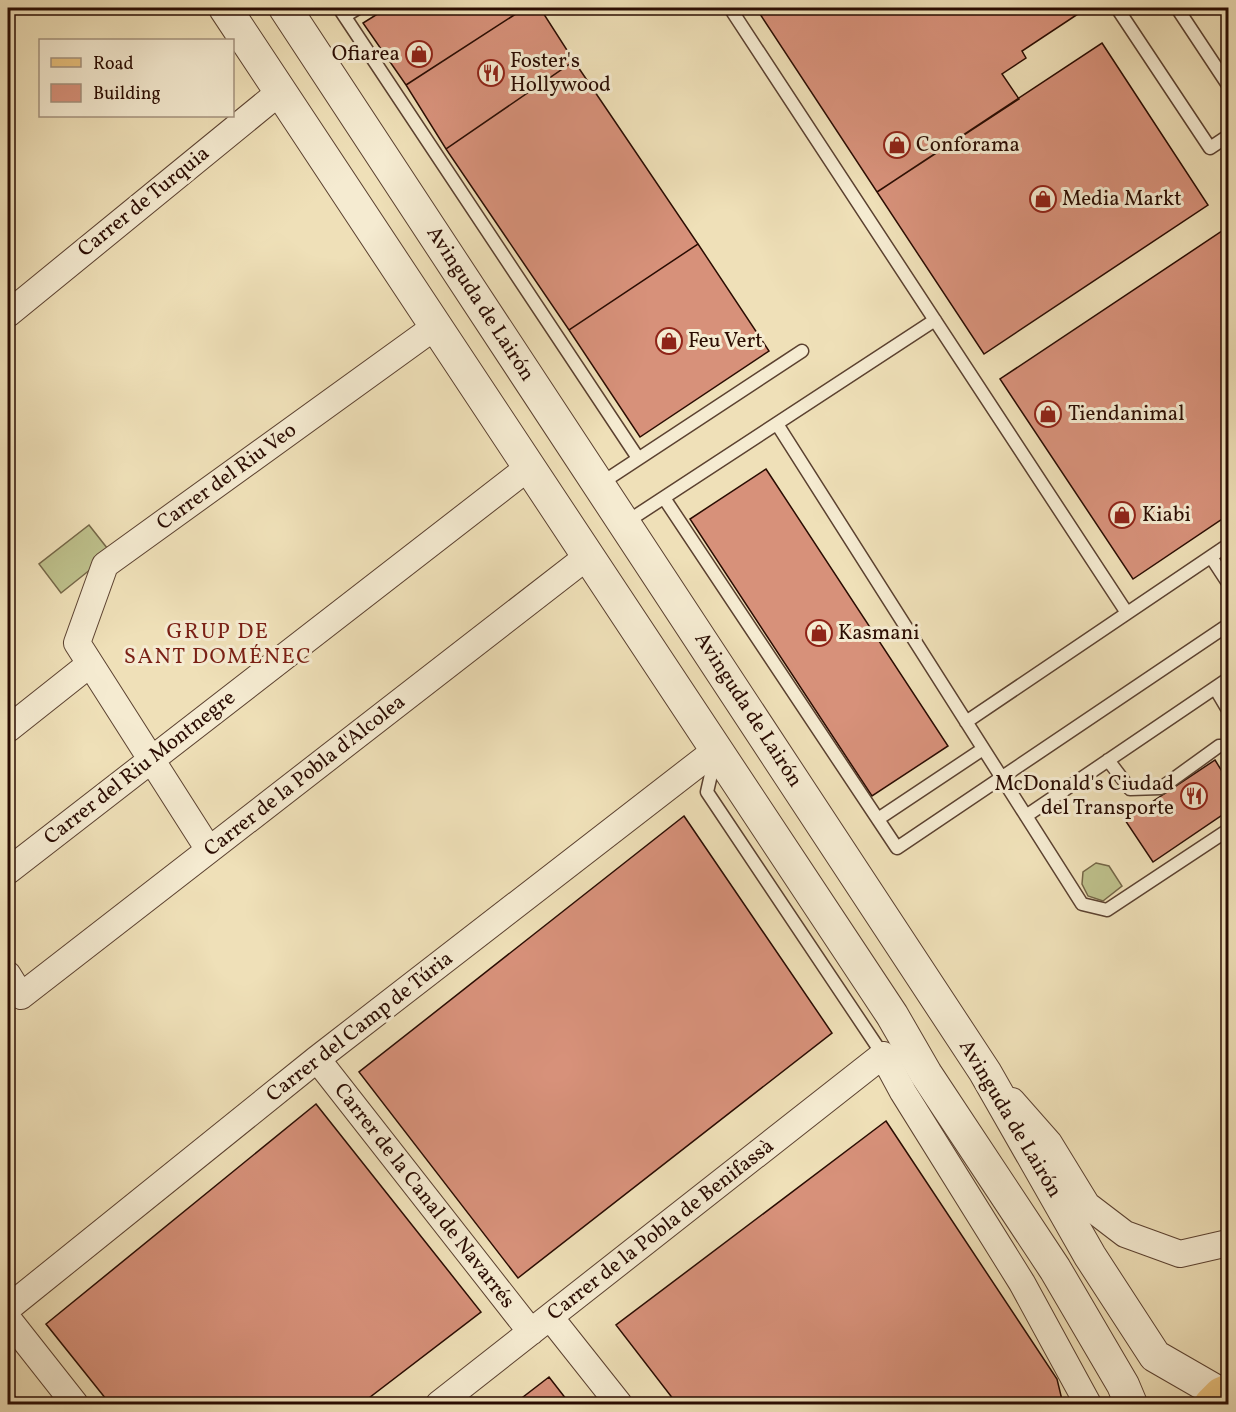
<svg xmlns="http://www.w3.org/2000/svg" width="1236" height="1412" font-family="Vollkorn,serif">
  <rect width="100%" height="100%" fill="#efe0b8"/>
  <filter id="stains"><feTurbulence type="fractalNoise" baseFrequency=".00333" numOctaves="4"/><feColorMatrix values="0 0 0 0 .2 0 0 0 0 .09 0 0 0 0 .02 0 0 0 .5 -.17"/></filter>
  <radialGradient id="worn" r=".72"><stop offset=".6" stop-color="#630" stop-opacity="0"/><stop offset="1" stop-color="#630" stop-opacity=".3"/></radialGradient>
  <path fill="#bec18c" stroke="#746647" stroke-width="1.5" d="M89 525 111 553 61 593 39 564Z
    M1096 863 1109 866 1122 886 1103 901 1088 896 1082 884 1083 872Z"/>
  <path fill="#d7917a" stroke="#2a0c02" stroke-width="1.5" d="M387 8H525L406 85 363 23Z
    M525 8H540L574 61 446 149 406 85Z
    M756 8H1078L1081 12 1022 51 1026 58 1002 74 1019 99 877 192Z
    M1102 43 1208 205 984 354 877 192Z
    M574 61 698 244 569 330 446 149Z
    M1228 227V515L1133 579 1000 379Z
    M698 244 769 351 640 437 569 330Z
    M766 469 948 746 872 796 690 519Z
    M1215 760 1228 781V811L1153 862 1125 820Z
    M684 816 832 1033 518 1278 359 1072Z
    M316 1104 481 1312 361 1404H110L46 1324Z
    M886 1121 1057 1379 1063 1404H677L616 1325Z
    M549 1377 570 1404H514Z
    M8 1388 21 1404H8Z"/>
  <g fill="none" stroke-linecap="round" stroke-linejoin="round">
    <defs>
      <path id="service" d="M339 8 638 458
        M730 8 1127 613
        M1117 8 1210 148 1228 136
        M1177 8 1228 85
        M345 16 358 8
        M777 424 1082 904 1107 910 1228 830
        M600 484 802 351
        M664 498 897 848 1228 625
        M625 523 935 320
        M1211 557 1228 583
        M1215 688 1228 710
        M966 722 1228 545
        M715 757 707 792 883 1055
        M1108 760 1130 789 1161 788 1219 746H1228
        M1026 816 1228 679
        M878 819 983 749"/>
      <path id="minor" d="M8 314 281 91
        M8 729 90 664
        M209 850 77 643 105 565 436 326
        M8 871 529 467
        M8 975 21 996 588 556
        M317 1059 531 1332
        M1012 1101 1049 1143 1087 1205 1125 1234 1180 1254 1228 1243
        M8 1308 317 1059 716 750
        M550 1317 619 1404
        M8 1319 75 1404
        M439 1404 883 1055 903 1092 1022 1283 1088 1404"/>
      <path id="tertiary" d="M225 8 892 1015 926 1074 1055 1269 1123 1385 1131 1404
        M285 8 985 1072 1090 1256 1155 1356 1221 1394"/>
      <path id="primary" d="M1211 1404 1221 1394 1228 1391"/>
    </defs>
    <use href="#service" stroke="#5b4130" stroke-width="15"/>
    <use href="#minor" stroke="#5b4130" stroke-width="28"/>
    <use href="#tertiary" stroke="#5b4130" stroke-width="34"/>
    <use href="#primary" stroke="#2a0c02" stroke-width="36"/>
    <use href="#service" stroke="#f5ebd1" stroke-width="12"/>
    <use href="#minor" stroke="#f5ebd1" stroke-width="26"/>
    <use href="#tertiary" stroke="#f5ebd1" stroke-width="32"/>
    <use href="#primary" stroke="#e8c07c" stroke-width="33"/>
  </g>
  <defs>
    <symbol id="shop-ring" viewBox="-11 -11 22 22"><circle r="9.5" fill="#f5ebd1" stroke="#8f2418" stroke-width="1.5"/><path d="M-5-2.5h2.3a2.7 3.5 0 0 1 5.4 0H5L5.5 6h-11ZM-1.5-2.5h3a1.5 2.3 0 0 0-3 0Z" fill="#8f2418"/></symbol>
    <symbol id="restaurant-ring" viewBox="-11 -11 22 22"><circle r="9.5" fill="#f5ebd1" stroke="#8f2418" stroke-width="1.5"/><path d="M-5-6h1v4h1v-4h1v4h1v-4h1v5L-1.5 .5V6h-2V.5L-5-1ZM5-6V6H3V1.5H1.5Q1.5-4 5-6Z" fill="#8f2418"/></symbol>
  </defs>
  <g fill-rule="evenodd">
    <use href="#shop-ring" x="404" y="39" width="30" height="30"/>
    <use href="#restaurant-ring" x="476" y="58" width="30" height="30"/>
    <use href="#shop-ring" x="882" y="130" width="30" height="30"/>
    <use href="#shop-ring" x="1028" y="184" width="30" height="30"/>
    <use href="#shop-ring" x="654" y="326" width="30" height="30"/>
    <use href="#shop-ring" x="1033" y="399" width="30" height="30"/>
    <use href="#shop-ring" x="1107" y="500" width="30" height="30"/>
    <use href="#shop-ring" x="804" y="618" width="30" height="30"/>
    <use href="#restaurant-ring" x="1179" y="781" width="30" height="30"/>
  </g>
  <g text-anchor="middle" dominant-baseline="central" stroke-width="6" stroke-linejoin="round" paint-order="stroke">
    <g font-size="21" fill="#2a0c02" stroke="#f5ebd1" text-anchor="start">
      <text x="400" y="54" text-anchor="end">Ofiarea</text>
      <text x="510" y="61">Foster's<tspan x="510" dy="24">Hollywood</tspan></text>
      <text x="916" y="145">Conforama</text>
      <text x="1062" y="199">Media Markt</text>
      <text x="688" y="341">Feu Vert</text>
      <text x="1068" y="414">Tiendanimal</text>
      <text x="1142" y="515">Kiabi</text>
      <text x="838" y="633">Kasmani</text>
      <text x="1174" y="784" text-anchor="end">McDonald's Ciudad<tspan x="1174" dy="24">del Transporte</tspan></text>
    </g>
    <g font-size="21" fill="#2a0c02" stroke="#f5ebd1">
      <text transform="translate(144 202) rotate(-39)">Carrer de Turquia</text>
      <text transform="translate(480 304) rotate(57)">Avinguda de Lairón</text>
      <text transform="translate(227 477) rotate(-36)">Carrer del Riu Veo</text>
      <text transform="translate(748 710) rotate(57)">Avinguda de Lairón</text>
      <text transform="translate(140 768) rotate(-38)">Carrer del Riu Montnegre</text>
      <text transform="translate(305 776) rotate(-38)">Carrer de la Pobla d'Alcolea</text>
      <text transform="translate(360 1027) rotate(-38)">Carrer del Camp de Túria</text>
      <text transform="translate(1010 1119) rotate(59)">Avinguda de Lairón</text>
      <text transform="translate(424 1196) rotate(52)">Carrer de la Canal de Navarrés</text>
      <text transform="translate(661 1230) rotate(-38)">Carrer de la Pobla de Benifassà</text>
    </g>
    <g font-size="22" letter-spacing="1.5" fill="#7a1f14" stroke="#f5ebd1">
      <text x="218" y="632">GRUP DE<tspan x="218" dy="25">SANT DOMÉNEC</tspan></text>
    </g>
  </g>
  <rect width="1236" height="1412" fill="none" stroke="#efe0b8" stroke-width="30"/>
  <rect x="9" y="9" width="1218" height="1394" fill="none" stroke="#2a0c02" stroke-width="3"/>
  <rect x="15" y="15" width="1206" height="1382" fill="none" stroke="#2a0c02" stroke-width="1.5"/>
  <rect x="39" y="39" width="195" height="78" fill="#f5ebd1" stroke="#a4927e" stroke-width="1.5"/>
  <rect x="51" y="58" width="30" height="9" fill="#e8c07c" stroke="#a4927e" stroke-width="1.5"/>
  <text x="93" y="69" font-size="18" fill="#2a0c02">Road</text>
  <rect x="51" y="84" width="30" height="18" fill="#d7917a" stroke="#a4927e" stroke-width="1.5"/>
  <text x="93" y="99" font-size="18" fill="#2a0c02">Building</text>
  <rect width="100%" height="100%" filter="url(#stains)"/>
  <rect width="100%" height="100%" fill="url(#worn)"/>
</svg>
